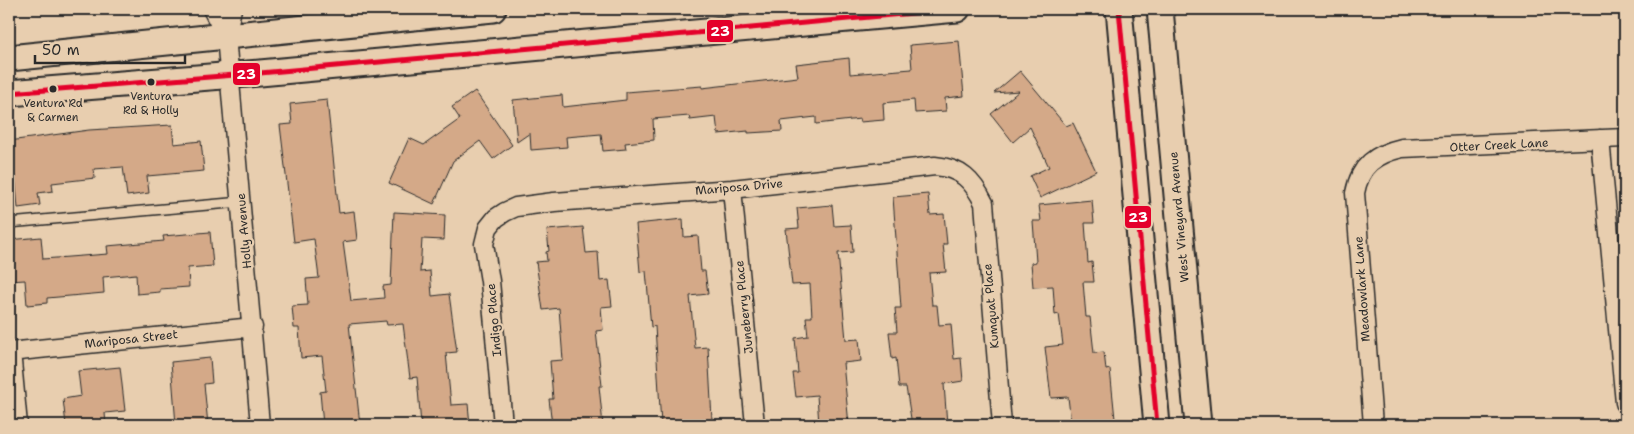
<svg xmlns="http://www.w3.org/2000/svg" width="1634" height="434" font-family="'Shantell Sans',sans-serif">
  <rect width="100%" height="100%" fill="#e8ceaf"/>
  <filter id="ink" filterUnits="userSpaceOnUse"><feTurbulence type="fractalNoise" baseFrequency=".02" numOctaves="2"/><feDisplacementMap in="SourceGraphic" scale="10" xChannelSelector="R" yChannelSelector="G"/><feConvolveMatrix kernelMatrix="1 2 1 2 8 2 1 2 1" color-interpolation-filters="sRGB"/></filter>
  <g filter="url(#ink)">
    <path fill="#d4a988" stroke="#2b2b2b" d="M959 41 964 96 945 98 946 111 915 113 914 100 883 103 884 120 860 122V119L816 124V117L781 121 782 131 748 133V131L718 134 716 117 690 120 689 116 653 119 654 140 625 143 626 149 603 151 601 134 566 137 567 147 531 150 530 133 517 142 513 100 562 95 563 107 626 100V92L702 86V88L798 77 796 64 849 58 850 74 912 69 910 45Z
      M1020 71 1066 126 1073 123 1096 171 1040 198 1030 176 1049 167 1030 127 1013 142 991 114 1019 91 994 93Z
      M475 91 512 145 493 159 480 141 453 161 434 204 389 183 409 138 424 145 460 119 452 107Z
      M327 100 339 213 354 211 357 240 343 242 351 301 384 298 383 286 391 285 394 212 445 215 444 240 422 239 420 272 430 271 432 296 449 294 457 352 446 353 451 405 468 404 470 425H421L417 377 410 378 403 324 387 325 386 321 349 324 360 425H323L320 392 326 391 322 356 301 358 299 328H294L292 306 308 305 306 279 319 278 314 239 294 242 280 125 292 124 290 104Z
      M172 125 174 144 201 141 204 171 147 176 149 193 127 196 123 167 94 169 95 178 52 183 53 191 38 193 40 205 18 208 15 176H9V141L89 130Z
      M928 194 930 215 944 214 947 244H943L946 272 929 273 932 305H937L939 325 951 324 954 359 961 358 963 381 944 384 947 425H912L906 387H899L896 358 892 359 889 332H897L895 308H901L893 197Z
      M1092 200 1094 223H1085L1088 263 1092 262 1094 282H1083L1086 317H1090L1094 353 1104 352 1106 370 1110 369 1115 419 1071 423 1068 397 1051 398 1045 347 1063 345 1059 314 1055 315 1053 286 1033 287 1031 263 1036 262 1033 221H1041L1039 205Z
      M832 205 834 226 851 225 853 252 838 253 846 340 859 339 861 361 843 363 849 425H819L817 395 796 397 793 373H798L795 338 808 336 806 317H812L810 284 792 285 786 229 799 228 797 208Z
      M683 219 684 237 698 236 701 271H705L708 294 690 296 695 348 708 347 712 420H704L705 425H661L655 326 651 327 646 271 640 272 636 224Z
      M583 227 586 253 598 252 600 281 609 280 612 306 601 307 603 330 596 331 602 386H599L603 425H552L549 399H553L550 361 563 360 559 308 543 310 536 262 547 261 546 252 549 251 547 230Z
      M210 232 213 266 188 268 189 287 160 289V292L137 294 136 274 103 277 104 293 47 298V303L27 305 25 280 9 281V240L41 237 43 259 108 254 107 246 164 241 163 236Z
      M210 358 212 383 204 384 208 425H176L171 362Z
      M120 367 125 411 105 413 106 425H66L63 399 81 396 78 371Z"/>
    <g fill="none" stroke-linecap="round" stroke-linejoin="round">
      <defs>
        <path id="service" d="M9 223 241 202"/>
        <path id="minor" d="M212 9 226 36
          M232 9 226 36 260 425
          M1600 139 1625 403
          M732 189 755 425
          M11 351 18 425
          M9 352 253 327
          M503 425 490 281 484 244 488 228 496 218 505 212 516 207 554 202 732 189 935 166C961 168 973 181 984 203L1002 425
          M1373 425 1355 193C1360 165 1376 154 1402 148L1625 138"/>
        <path id="secondary" d="M1119 9 1157 425
          M1160 9 1198 425
          M9 58 493 9
          M9 93 260 73 957 9"/>
      </defs>
      <use href="#service" stroke="#2b2b2b" stroke-width="12"/>
      <use href="#minor" stroke="#2b2b2b" stroke-width="21"/>
      <use href="#secondary" stroke="#2b2b2b" stroke-width="29"/>
      <use href="#service" stroke="#e8ceaf" stroke-width="9"/>
      <use href="#minor" stroke="#e8ceaf" stroke-width="18"/>
      <use href="#secondary" stroke="#e8ceaf" stroke-width="25"/>
      <defs>
        <path id="bus-1" d="M1119 9 1157 425
          M9 93 260 73 957 9"/>
      </defs>
      <use href="#bus-1" stroke="#e8ceaf" stroke-width="9"/>
      <use href="#bus-1" stroke="#e4002b" stroke-width="5"/>
    </g>
  </g>
  <g fill="#2b2b2b" stroke="#e8ceaf" stroke-width="2">
    <circle cx="151" cy="82" r="4.5"/>
    <circle cx="53" cy="89" r="4.5"/>
  </g>
  <g text-anchor="middle" dominant-baseline="central" stroke-width="4.5" stroke-linejoin="round" paint-order="stroke">
    <g font-size="11" fill="#2b2b2b" stroke="#e8ceaf">
      <text x="151" y="96">Ventura<tspan x="151" dy="14">Rd &amp; Holly</tspan></text>
      <text x="53" y="103">Ventura Rd<tspan x="53" dy="14">&amp; Carmen</tspan></text>
    </g>
    <g font-size="12" fill="#2b2b2b" stroke="#e8ceaf">
      <text transform="translate(1499 145) rotate(-3)">Otter Creek Lane</text>
      <text transform="translate(739 187) rotate(-5)">Mariposa Drive</text>
      <text transform="translate(1179 217) rotate(-95)">West Vineyard Avenue</text>
      <text transform="translate(244 231) rotate(-95)">Holly Avenue</text>
      <text transform="translate(1362 289) rotate(-94)">Meadowlark Lane</text>
      <text transform="translate(991 306) rotate(-95)">Kumquat Place</text>
      <text transform="translate(744 307) rotate(-96)">Juneberry Place</text>
      <text transform="translate(494 320) rotate(-95)">Indigo Place</text>
      <text transform="translate(131 339) rotate(-6)">Mariposa Street</text>
    </g>
  </g>
  <g stroke="#e8ceaf" stroke-width="2">
    <rect x="706" y="19" width="28" height="24" rx="5" fill="#e4002b"/>
    <rect x="232" y="62" width="29" height="24" rx="5" fill="#e4002b"/>
    <rect x="1124" y="205" width="28" height="24" rx="5" fill="#e4002b"/>
  </g>
  <g font-size="14" text-anchor="middle" font-weight="bold" fill="#fff">
    <text x="720" y="36">23</text>
    <text x="246" y="79">23</text>
    <text x="1138" y="222">23</text>
  </g>
  <rect width="1634" height="434" fill="none" stroke="#e8ceaf" stroke-width="30"/>
  <rect x="15" y="15" width="1604" height="404" fill="none" stroke="#2b2b2b" stroke-width="2" filter="url(#ink)"/>
  <path d="M35 55v8h150v-8" fill="none" stroke="#2b2b2b" stroke-width="2.5"/>
  <text x="42" y="55" font-size="15" fill="#2b2b2b" stroke="#e8ceaf" stroke-width="4" paint-order="stroke">50 m</text>
</svg>
